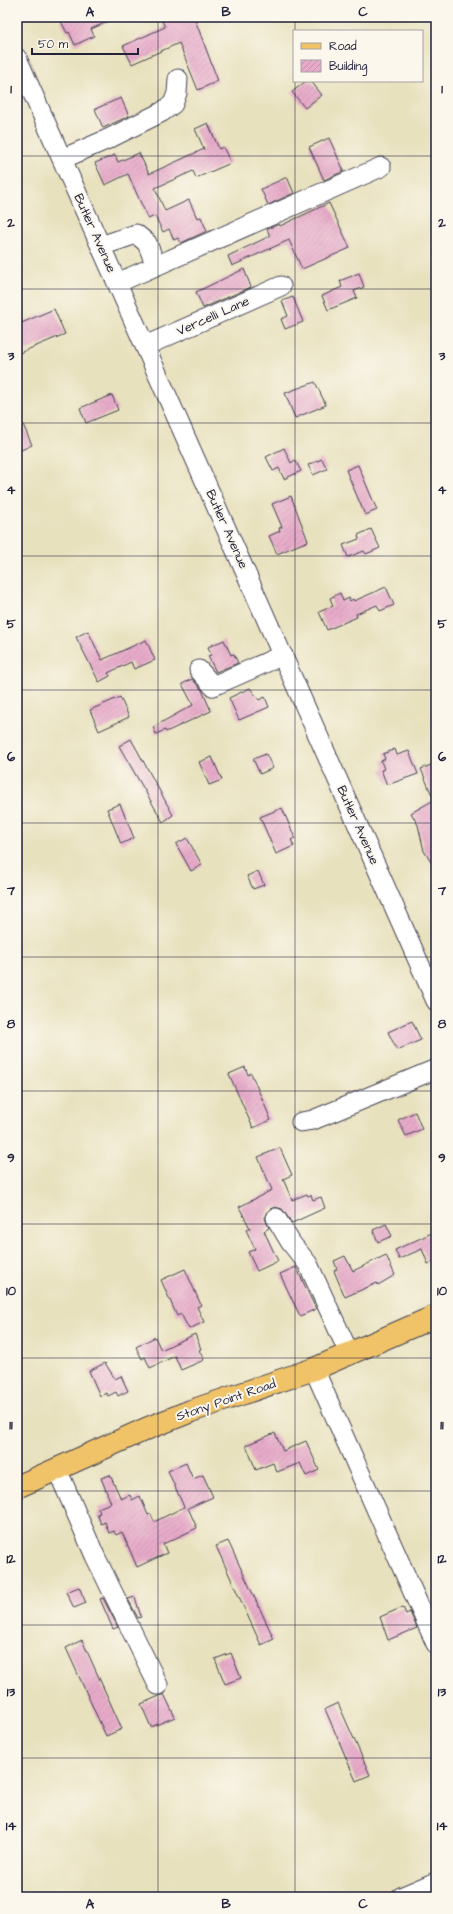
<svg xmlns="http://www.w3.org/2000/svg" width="453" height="1914" font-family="'Architects Daughter',sans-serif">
  <defs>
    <pattern id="building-hatch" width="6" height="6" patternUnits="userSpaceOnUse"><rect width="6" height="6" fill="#e7abc9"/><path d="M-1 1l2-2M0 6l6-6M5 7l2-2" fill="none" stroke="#c693ae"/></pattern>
  </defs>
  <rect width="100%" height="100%" fill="#fbf7ec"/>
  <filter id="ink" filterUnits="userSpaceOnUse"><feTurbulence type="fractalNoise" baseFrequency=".025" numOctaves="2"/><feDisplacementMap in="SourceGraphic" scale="8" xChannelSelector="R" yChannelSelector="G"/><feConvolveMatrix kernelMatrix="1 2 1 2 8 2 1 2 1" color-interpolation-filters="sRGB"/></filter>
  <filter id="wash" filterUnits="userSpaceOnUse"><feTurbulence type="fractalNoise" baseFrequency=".012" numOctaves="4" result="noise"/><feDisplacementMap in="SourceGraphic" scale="16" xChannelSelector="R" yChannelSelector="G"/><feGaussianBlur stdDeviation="0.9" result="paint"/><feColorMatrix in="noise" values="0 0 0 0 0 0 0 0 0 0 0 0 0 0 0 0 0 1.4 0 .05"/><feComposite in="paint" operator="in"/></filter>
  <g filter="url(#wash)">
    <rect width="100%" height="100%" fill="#e8e1be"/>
    <g id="blocks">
      <path fill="url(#building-hatch)" d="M71 17H118L91 29 94 36 75 45 69 32 67 33 61 21Z
        M160 17H194L218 81 198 90 179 43 132 64 123 46 165 27Z
        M306 81H311L322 95 305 108 292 92Z
        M121 98 129 116 103 128 95 109Z
        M208 123 219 149 223 147 231 163 196 178 193 171 155 188 165 211 189 200 197 218 201 217 207 231 181 243 178 238 174 240 169 229 163 232 155 216 148 219 128 174 105 185 95 163 115 155 118 162 139 153 149 174 204 149 195 129Z
        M329 138 344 171 324 180 309 147Z
        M287 177 294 193 268 205 261 189Z
        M329 203 350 248 302 269 289 240 232 266 228 256 270 236 267 229 279 224 280 226Z
        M244 269 251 287 203 308 196 292Z
        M359 273 364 287 354 291 357 298 328 310 322 296 342 287 340 281Z
        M293 297 303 322 285 329 281 319 288 316 282 301Z
        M54 309 65 334 17 354V325Z
        M315 382 326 405 295 418 285 393Z
        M112 395 118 410 86 423 80 408Z
        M17 411 32 445 17 452Z
        M284 448 291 463 295 460 301 471 284 479 279 468 273 471 266 457Z
        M322 459 327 469 313 475 308 465Z
        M358 465 377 510 365 515 346 470Z
        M291 496 308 541 277 554 269 536 280 531 279 528 282 527 272 504Z
        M371 529 380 548 366 554 364 551 348 557 343 545 359 539 358 535Z
        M386 587 394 605 380 611 377 605 356 614 357 617 327 630 319 612 333 606 330 598 340 593 343 601 349 598 350 601 353 599 354 601Z
        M88 631 102 660 146 640 155 660 134 669 131 662 108 673 110 676 99 682 76 637Z
        M224 640 231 655 234 654 238 663 216 672 208 656 211 655 208 647Z
        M192 679 202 690 211 711 166 732 165 730 156 734 153 727 193 705 182 684Z
        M250 688 259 700 265 697 269 707 239 720 229 698Z
        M120 697 129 717 99 731 90 710Z
        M131 739 173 815 163 822 119 746Z
        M395 749 397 755 409 751 418 774 387 785 381 770 384 769 381 761 385 759 383 754Z
        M266 754 273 768 260 774 253 759Z
        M212 757 222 780 209 785 199 762Z
        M436 763V870L424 851 418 825 411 813 434 800 421 769Z
        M120 804 134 838 121 844 107 809Z
        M282 808 295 838 291 840 294 846 276 854 260 817Z
        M187 838 202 865 191 871 176 844Z
        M258 871 264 885 253 889 247 876Z
        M412 1021 421 1040 397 1050 388 1032Z
        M245 1067 248 1075 251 1073 271 1120 253 1128 229 1074Z
        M415 1112 422 1129 406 1136 398 1120Z
        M280 1148 292 1175 283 1179 292 1200 307 1194 308 1196 311 1195 313 1200 321 1197 325 1208 292 1223 282 1209 275 1207 270 1209 265 1218 269 1228 264 1231 278 1261 257 1271 248 1252 255 1249 246 1230 250 1228 239 1207 272 1190 258 1157Z
        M386 1224 392 1236 378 1242 373 1230Z
        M436 1231V1260L428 1264 422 1249 399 1259 395 1250Z
        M386 1255 395 1275 378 1285 377 1283 345 1297 334 1271 337 1269 334 1261 345 1256 353 1271Z
        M296 1267 316 1309 300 1316 280 1274Z
        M185 1269 201 1305 197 1307 204 1322 189 1329 181 1314 177 1316 161 1280Z
        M195 1334 201 1349 199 1350 204 1360 181 1370 175 1356 150 1368 145 1357 142 1359 136 1347 155 1337 161 1350Z
        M105 1363 115 1379 121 1376 128 1391 118 1396 116 1392 108 1396 106 1393 100 1396 89 1371Z
        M275 1433 283 1451 306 1441 319 1470 306 1476 300 1463 277 1472 273 1463 256 1470 246 1445Z
        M186 1463 193 1479 203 1475 213 1497 188 1508 197 1528 163 1544 167 1553 137 1567 122 1532 116 1535 114 1531 109 1533 105 1522 101 1524 97 1514 100 1513 98 1508 111 1503 101 1478 110 1475 121 1499 130 1495 132 1500 140 1496 148 1515 151 1514 154 1522 184 1507 168 1471Z
        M228 1541 274 1639 261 1645 216 1546Z
        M79 1587 86 1603 74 1608 66 1592Z
        M135 1597 141 1617 138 1618 128 1599Z
        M103 1598 118 1627 113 1629 100 1599Z
        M403 1607 406 1614 410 1612 417 1628 388 1640 380 1617Z
        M82 1640 122 1729 106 1736 66 1648Z
        M231 1653 241 1678 225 1684 215 1659Z
        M164 1694 175 1717 151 1727 141 1704Z
        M338 1703 370 1775 356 1781 325 1709Z"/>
    </g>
  </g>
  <g filter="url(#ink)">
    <use href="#blocks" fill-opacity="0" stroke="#403f4f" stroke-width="1"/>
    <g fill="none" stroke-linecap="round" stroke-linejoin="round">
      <defs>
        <path id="minor" d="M17 58 436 1001
          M62 159 108 139 162 112 173 104 177 93 178 79
          M101 246 136 234 147 243 156 266
          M117 283 381 167
          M145 346 281 286
          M199 670 213 686 283 655
          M301 1122 313 1120 436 1069
          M276 1218 291 1243 308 1264 350 1355
          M314 1369 436 1644
          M57 1469 95 1556 158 1685
          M401 1897 436 1882"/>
        <path id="major" d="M17 1487 146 1429 191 1411 314 1369 436 1316"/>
      </defs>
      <use href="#minor" stroke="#403f4f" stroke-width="21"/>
      <use href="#major" stroke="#403f4f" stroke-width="24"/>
      <use href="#minor" stroke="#fff" stroke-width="19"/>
      <use href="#major" stroke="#f1c369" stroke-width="22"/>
    </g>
  </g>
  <path fill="none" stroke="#22223b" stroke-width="1" stroke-opacity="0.55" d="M158 17V1897M295 17V31M295 81V1897M17 156H436M17 289H436M17 423H436M17 556H436M17 690H436M17 823H436M17 957H436M17 1091H436M17 1224H436M17 1358H436M17 1491H436M17 1625H436M17 1758H436"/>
  <g text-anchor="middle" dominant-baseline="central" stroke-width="4" stroke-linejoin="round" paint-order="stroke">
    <g font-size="13" fill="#22223b" stroke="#fbf7ec">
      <text transform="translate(95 233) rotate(66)">Butler Avenue</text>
      <text transform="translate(213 316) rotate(-24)">Vercelli Lane</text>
      <text transform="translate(227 529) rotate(66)">Butler Avenue</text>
      <text transform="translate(358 825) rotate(66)">Butler Avenue</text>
      <text transform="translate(226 1400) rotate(-19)">Stony Point Road</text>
    </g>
  </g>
  <rect width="453" height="1914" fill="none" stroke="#fbf7ec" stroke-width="44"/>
  <rect x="293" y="30" width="130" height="52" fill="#fbf7ec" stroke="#a4a2a5"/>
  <rect x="301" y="43" width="20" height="6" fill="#f1c369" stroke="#a4a2a5"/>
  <text x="329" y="50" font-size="12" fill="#22223b">Road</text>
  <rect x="301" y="60" width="20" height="12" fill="url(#building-hatch)" stroke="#a4a2a5"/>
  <text x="329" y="70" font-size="12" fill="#22223b">Building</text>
  <path d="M32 48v6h106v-6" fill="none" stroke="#22223b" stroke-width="2"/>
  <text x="38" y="48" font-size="12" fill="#22223b" stroke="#fbf7ec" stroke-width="3" paint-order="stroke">50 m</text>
  <rect x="22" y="22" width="409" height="1870" fill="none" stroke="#22223b" stroke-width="1.5"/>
  <g font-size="13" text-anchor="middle" font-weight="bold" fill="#22223b">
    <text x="90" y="16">A</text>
    <text x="226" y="16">B</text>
    <text x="363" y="16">C</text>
    <text x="11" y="93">1</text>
    <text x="442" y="93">1</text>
    <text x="11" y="227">2</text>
    <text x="442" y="227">2</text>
    <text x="11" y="360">3</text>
    <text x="442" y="360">3</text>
    <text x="11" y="494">4</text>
    <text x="442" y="494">4</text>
    <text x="11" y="628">5</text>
    <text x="442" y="628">5</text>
    <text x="11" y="761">6</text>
    <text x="442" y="761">6</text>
    <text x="11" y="895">7</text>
    <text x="442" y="895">7</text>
    <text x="11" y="1028">8</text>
    <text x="442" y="1028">8</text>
    <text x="11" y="1162">9</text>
    <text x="442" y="1162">9</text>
    <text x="11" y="1295">10</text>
    <text x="442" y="1295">10</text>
    <text x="11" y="1429">11</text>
    <text x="442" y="1429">11</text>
    <text x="11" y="1563">12</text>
    <text x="442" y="1563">12</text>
    <text x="11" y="1696">13</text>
    <text x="442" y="1696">13</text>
    <text x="11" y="1830">14</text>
    <text x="442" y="1830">14</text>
    <text x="90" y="1908">A</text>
    <text x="226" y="1908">B</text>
    <text x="363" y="1908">C</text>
  </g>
</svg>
